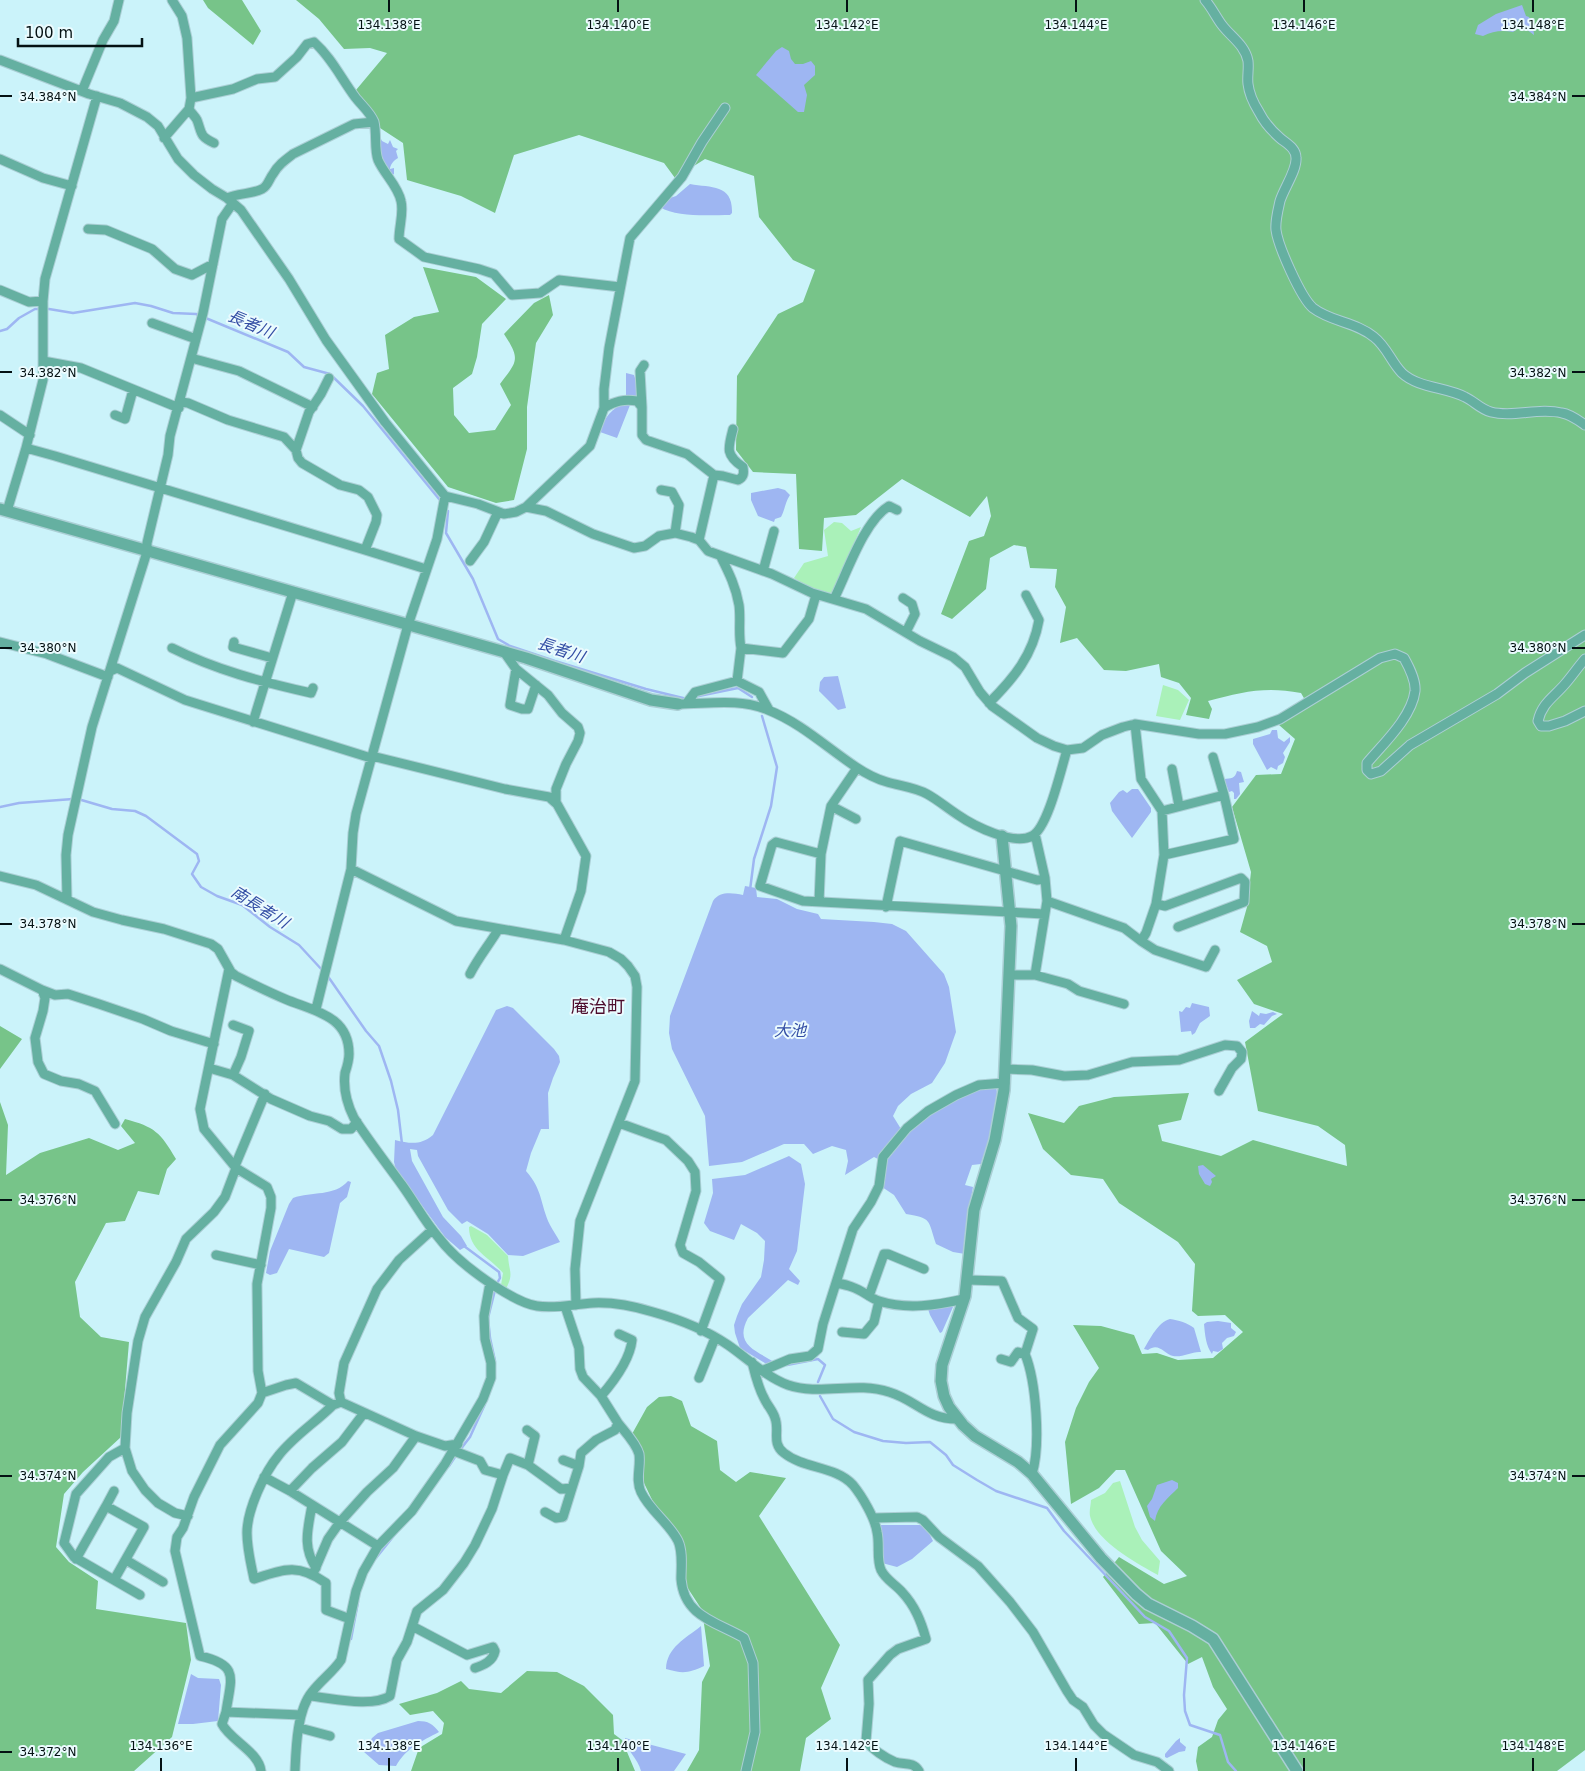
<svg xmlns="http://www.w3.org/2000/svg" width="1585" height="1771" font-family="'DejaVu Sans','Noto Sans JP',sans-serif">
  <rect width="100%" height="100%" fill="#cbf3fa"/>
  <path fill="#aaf1b9" d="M834 522 842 523 851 531 861 527 833 593 815 592 794 578 804 563 828 556 824 530Z
    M1163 685 1178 690 1189 700 1180 720 1156 716Z
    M471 1226 487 1235 508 1256C509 1272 514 1273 506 1289L501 1285 503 1273C490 1257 469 1251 469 1227Z
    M1120 1481 1135 1527 1142 1540 1160 1561 1158 1575C1137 1563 1096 1542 1090 1516 1089 1511 1091 1504 1091 1500L1105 1493 1113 1483Z"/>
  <path fill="#77c489" d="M203 0H242L261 31 253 45 208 8Z
    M296 0H1585V1750L1557 1771H1198L1196 1761 1198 1747 1212 1737 1218 1720 1227 1709 1213 1687 1202 1657 1188 1664 1155 1623 1139 1624 1103 1577 1119 1557 1164 1584 1187 1576 1161 1551 1125 1470H1116L1099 1488 1071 1504 1065 1442 1076 1408 1089 1382 1099 1368 1073 1325 1101 1326 1134 1335 1142 1354 1157 1353 1178 1360 1213 1358 1243 1332 1225 1315 1198 1316 1192 1311 1195 1264 1178 1242 1119 1203 1103 1179 1071 1175 1043 1149 1028 1113 1064 1123 1079 1106 1114 1097 1189 1093 1181 1120 1158 1125 1162 1141 1221 1156 1253 1140 1347 1166 1345 1145 1318 1126 1258 1111 1245 1042 1283 1014 1254 1004 1237 980 1272 962 1267 946 1240 932 1247 907 1251 872 1232 807 1256 775 1281 774 1295 739 1279 725 1309 707 1301 693C1265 686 1242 692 1208 701L1212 709 1209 719 1186 715 1191 698 1179 683 1161 677 1159 664 1126 671 1104 670 1077 638 1060 643 1066 607 1055 587 1057 569 1030 568 1026 547 1014 545 990 558 986 589 952 619 941 614 969 541 984 536 991 516 987 496 970 517 902 479 856 515 824 518 822 551 799 549 796 474 753 472 736 450 737 376 778 314 803 302 815 270 793 260 759 217 754 176 705 159 675 178 664 163 579 135 514 155 495 213 461 196 407 180 403 143 380 128 356 90 387 53 370 48 344 49 319 19Z
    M423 267 476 277 506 299 482 324 477 357 472 374 453 388 454 415 469 433 495 430 511 405 500 384C517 361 521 360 504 334L534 303 549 295 553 315 536 343 527 407V449L514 500 496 503 448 487 372 394 377 373 389 369 385 335 414 317 439 312Z
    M0 1026 22 1039 0 1069Z
    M0 1102 8 1125 6 1175 40 1153 89 1138 118 1150 135 1143 121 1126 125 1119C155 1127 160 1132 176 1159L167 1169 159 1195 138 1191 125 1221 106 1223 75 1282 80 1317 101 1337 129 1342 121 1437 83 1472 64 1494 56 1547 69 1562 98 1581 96 1609 186 1623 191 1660 172 1737 134 1771H0Z
    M671 1396 682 1401 691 1426 717 1441 720 1470 736 1482 750 1472 786 1478 759 1516 840 1645 821 1688 831 1719 806 1738 800 1771H687L699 1750 702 1682 710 1666 702 1610 687 1587 679 1535 655 1506 644 1483 642 1450 632 1434 647 1407 659 1397Z
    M527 1671 557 1672 584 1686 613 1715 614 1734 622 1740 635 1771H411L419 1748 442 1734 444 1723 433 1711 410 1715 399 1704 437 1693 461 1681 469 1689 501 1693Z"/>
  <path fill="#9eb6f2" d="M1522 5 1526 16 1529 17 1533 26 1534 35 1522 26 1513 32C1502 30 1493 31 1483 36L1475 34 1478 25 1496 14Z
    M782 47 789 51 791 59 795 64H803L811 61 815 66V75L804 85 807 95 804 112H798L756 75 776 51Z
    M380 137 382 141 388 144 390 140 393 147 398 149 396 151 398 158C394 160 390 165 390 169L394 168V174L392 175 380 158Z
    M690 184C712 188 733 184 732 213L730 215C711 215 677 218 660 207L667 199 676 196Z
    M626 373 634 375 636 381V397H630V395H626Z
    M626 403 630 405 617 438 600 432C605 417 611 408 626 403Z
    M778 488 785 490 790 495C785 502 785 510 781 517L775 519 774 522 758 516 751 500V493Z
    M838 676 846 708 838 710 819 691 820 682 824 677Z
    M1272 730H1277L1278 738 1284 742 1290 737V742L1283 753 1285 757 1283 763 1278 766 1277 770 1271 767 1267 770 1253 744V739L1270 734Z
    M1237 771 1241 772 1244 782 1239 783 1240 794 1236 799H1234V793L1232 791 1229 792 1224 779C1231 778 1235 779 1237 771Z
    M1132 789H1138L1151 808V812L1132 838 1112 811 1110 803 1119 792 1123 790 1127 793Z
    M745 886 756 888 757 897 777 899 797 909 818 914 821 919 874 922 892 924 906 931 944 974 949 987 956 1032 945 1063 932 1083 911 1094 898 1106 893 1116 901 1129 878 1159 874 1157 845 1175 848 1161 846 1150 832 1146 813 1154 804 1144H784L742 1162 709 1166 705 1116 672 1049 669 1033 670 1016 713 901C720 891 732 893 743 895Z
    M1192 1003 1209 1007 1210 1016 1200 1023 1195 1033 1192 1035 1191 1031 1181 1032 1179 1011 1182 1012 1186 1007 1190 1008Z
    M507 1006 513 1008 554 1049 559 1056 560 1062 553 1078 548 1093 549 1129H541L531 1153 526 1171C543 1190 540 1204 550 1225 553 1231 557 1236 560 1242L523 1256 508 1255 488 1234 467 1221 462 1224 448 1210 418 1156 417 1150 410 1149 412 1161 443 1217 461 1236 467 1246 460 1250 445 1237 396 1170 394 1162 395 1140C411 1144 421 1145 433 1135L496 1010Z
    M1252 1011 1259 1016 1260 1013 1266 1014 1273 1012 1277 1014 1272 1016 1264 1025 1260 1024 1255 1028H1250L1249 1021Z
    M996 1086C1001 1109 988 1142 981 1164L972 1165 965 1185 973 1187 966 1227 965 1254 953 1252 936 1244C928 1220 932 1218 906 1214L894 1195 882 1187C883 1179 883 1165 887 1157 902 1132 949 1096 976 1089 983 1088 990 1087 996 1086Z
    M789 1156 801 1164 805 1184 797 1251 789 1269 800 1281 798 1285 788 1280 748 1318C734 1344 755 1350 774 1362L768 1365 740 1348 735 1333 734 1325 737 1316 742 1304 761 1277 764 1260 765 1241 757 1233 741 1224 734 1240 710 1231 704 1223 713 1193 712 1179 745 1175Z
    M1203 1165 1216 1176 1211 1179 1212 1182 1210 1186 1205 1184 1199 1174 1198 1166Z
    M348 1181 351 1182 347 1197 340 1203 329 1253 324 1257 289 1249 277 1273 270 1275 266 1273 270 1251 289 1204 293 1198C312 1191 334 1197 348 1181Z
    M952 1306 953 1307 942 1332 940 1333 930 1315 928 1309Z
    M1170 1319C1178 1320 1188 1323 1194 1328L1201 1352C1192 1351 1182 1358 1173 1356 1164 1354 1159 1342 1148 1350L1144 1349C1150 1339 1158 1322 1170 1319Z
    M1218 1321 1231 1323V1328L1236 1332 1234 1336 1227 1338 1222 1343 1223 1349 1218 1352 1213 1351 1212 1354C1206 1346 1205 1335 1204 1324L1207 1322Z
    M1172 1480 1178 1483V1488C1168 1498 1157 1506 1155 1521L1150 1517 1147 1506 1152 1499 1157 1485Z
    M879 1525H920L927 1529 933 1541 912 1559 897 1567 882 1563Z
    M701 1626 704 1666C689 1673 683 1674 666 1669 667 1647 685 1639 701 1626Z
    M191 1674 198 1678 219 1679 221 1685 218 1721 193 1724H178Z
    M418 1721C428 1721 433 1724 439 1732 422 1741 406 1748 396 1766L379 1765 364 1752 372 1738 378 1733Z
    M625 1738 686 1754 674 1771H641C638 1758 626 1751 625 1738Z
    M1180 1738V1742L1186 1747 1185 1751 1179 1752 1167 1758 1165 1757V1754L1176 1741Z"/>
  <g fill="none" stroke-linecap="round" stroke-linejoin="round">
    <path stroke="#9eb6f2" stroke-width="2.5" d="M0 331 7 329 19 318 35 309H49L73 313 135 303 151 306 173 313 196 314 288 352 304 367 330 374 363 406 439 499
      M448 511 446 533 473 579 498 639 510 646 555 661 646 689 687 699
      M694 697 738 688 752 697
      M78 799 112 809 135 811 146 816 197 854 199 861 192 874 201 887 217 896 242 905 270 927 299 945 323 971
      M0 807 19 803 73 799
      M750 890 754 859 771 806 777 767 762 716
      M327 975 366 1031 379 1046 391 1081 398 1110 402 1144
      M464 1246 499 1272 500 1278 496 1285
      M495 1290 488 1318 490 1338 495 1361
      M787 1365 818 1359 825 1365 818 1382
      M820 1396 833 1419 854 1432 883 1441 906 1443 930 1442 946 1455 953 1465 977 1480 996 1491 1047 1508 1064 1531 1145 1617 1169 1631 1187 1658 1184 1695 1185 1711 1190 1725 1220 1735 1228 1762 1236 1771
      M460 1450 470 1437 485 1404
      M449 1466 457 1454
      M376 1558 396 1533
      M351 1639 358 1602"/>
    <defs>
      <path id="minor" d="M1205 0C1212 8 1216 17 1222 25 1231 37 1245 45 1248 61 1249 69 1247 77 1248 84 1249 93 1254 104 1259 112 1264 122 1272 131 1280 138 1287 144 1296 148 1296 158 1297 170 1284 188 1280 201 1278 210 1275 221 1276 230 1278 246 1301 298 1313 308 1331 322 1356 322 1374 337 1387 347 1391 362 1402 373 1418 388 1446 387 1465 397 1474 401 1480 409 1491 412 1514 418 1538 407 1562 413 1570 414 1578 420 1585 425
        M0 60 89 94 120 103 147 117 158 126 178 159 194 175 212 189 227 198 241 210 289 279 326 340 385 422 445 496 478 504 504 514 516 512 526 507 546 511 593 534 634 548 645 546 659 536 675 533 691 537 699 540 708 551 772 574 812 593 866 609 920 641 953 657 965 667 980 692 992 706 1037 738 1054 746 1067 750 1083 748 1102 735 1123 727 1135 724 1199 734H1225L1258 727 1280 719 1380 658 1395 654 1404 658C1409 667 1416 680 1415 691 1412 717 1383 744 1367 763V770L1371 774 1381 771 1410 745 1497 694 1525 673 1585 635
        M82 91 103 40 114 21 119 0
        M191 98 233 89 257 79 275 77 297 57 307 44 314 42C331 57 341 78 355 97 361 105 370 112 374 122
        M189 109C191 113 195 116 197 120 202 133 199 136 214 143
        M164 138 189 109 191 98 187 38 182 16 172 0
        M0 159 43 178 72 186
        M227 198C238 193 253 194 262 189 268 186 269 179 273 174 278 165 285 160 293 154L354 124 374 122C377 134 374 150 378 160 384 174 398 186 401 201 404 213 399 226 399 239L424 257 479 269 494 274 512 295 540 293 559 280 620 287
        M88 229 106 230 152 249 175 269 192 275 213 264
        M0 290 29 302 43 301
        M152 323 196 339
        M191 358 239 371 313 407
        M43 361 81 368 179 408
        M181 402 188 403 228 420 284 437 296 450 298 458 302 463 340 485 359 490 368 497 377 515 376 522 365 550 426 569
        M642 407 640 371 644 365
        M604 408C615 401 624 399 637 401L642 407V435L646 440 687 454 714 475 699 540
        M0 415 30 435
        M115 415 125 419 133 390
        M26 448 55 456 365 550
        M296 450 309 412 321 394 329 378
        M714 475 723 476 738 480C744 477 744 473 743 467 725 455 728 448 733 429
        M661 490 672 492 679 505 675 533
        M526 507 590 446 604 408V389L609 348 630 238 682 177 702 142 725 108
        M7 511 26 448 43 380V301L45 279 97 96
        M721 557C729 573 736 587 739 605 741 619 738 633 741 648
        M470 561 484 542 498 512
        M763 571 774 531
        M903 598 912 604 915 614 906 632
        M834 599C847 573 864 521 889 506L897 510
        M0 642 47 654 108 677
        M234 642 233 647 272 658
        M172 648C216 670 262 682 311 693L313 688
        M504 652 516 669 548 695 562 713 578 727 580 733 578 741 566 764 556 789V803
        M1585 659C1578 667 1572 676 1565 684 1554 697 1542 703 1538 721L1541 726H1549L1565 721 1585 711
        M516 669 510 705 522 709H528L536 685
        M110 671 117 668 185 700 371 758
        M737 681 741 648 783 653 809 619 816 595
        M989 703C1014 678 1033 655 1039 620L1026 595
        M678 704C708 704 739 698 768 710 801 723 826 747 856 767 865 773 876 779 887 782 900 786 914 787 927 794 938 800 947 808 958 815 974 826 1014 846 1032 836 1048 828 1061 769 1067 750
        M686 704 695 692 737 681 759 692 769 710
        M253 722 293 592
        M372 756 505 789 549 797 557 804 586 856 581 891 564 940
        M1213 757 1224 795
        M857 768 831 806 821 854 776 842 772 845 760 886 803 901 1044 914
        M1172 769 1179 806
        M831 806 856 819
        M1162 811 1224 795 1234 839 1164 855
        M1035 834 1045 878 1047 901 1035 975
        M351 869 456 921 564 940 609 952 621 959 628 966 635 976 637 987 635 1081 580 1221 575 1269 576 1305
        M0 876 36 885 93 912 122 920 164 929 211 944 218 949 231 972 236 976C252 984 268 992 285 999 313 1011 349 1015 349 1054 349 1061 347 1067 345 1073 343 1089 347 1104 354 1118 369 1141 386 1163 402 1185 415 1203 425 1222 439 1238 454 1258 476 1274 496 1287 507 1294 523 1304 537 1306 556 1309 574 1304 593 1303 613 1302 633 1306 653 1312 678 1319 706 1330 728 1345 747 1358 766 1377 788 1385 820 1396 856 1381 889 1392 916 1400 926 1419 957 1419
        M67 899 66 855 68 835 92 727 147 552V543L168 455 170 436 203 313 222 219 233 203
        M1047 901 1124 928 1141 941 1146 933 1156 904 1164 855 1162 811 1141 779 1135 724
        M819 902 821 854
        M1156 904 1165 906 1241 878 1245 882 1244 902 1178 927
        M886 907 900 841 1037 880 1045 879
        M1141 941 1155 950 1206 967 1215 950
        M0 969 42 990 45 998 43 1011 35 1038 38 1062 44 1074 61 1081 79 1084 95 1091 115 1124
        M229 969 200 1109 204 1129 236 1168 267 1187 271 1197V1208L257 1284 258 1371 262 1393 258 1403 220 1445 194 1497 183 1528 177 1537 175 1551 200 1656C240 1665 231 1678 226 1712L301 1715
        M470 974C478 958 489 945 498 930
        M1009 975H1035L1068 984 1079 991 1124 1004
        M42 990 55 995 68 994 99 1004 143 1019 171 1031 214 1044
        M316 1009 351 869 353 833 356 814 408 625 437 539 445 496
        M209 1068 233 1075 271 1099 310 1116 329 1121 342 1129H351L357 1122
        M1005 1069 1032 1070 1064 1076 1088 1075 1132 1062 1179 1060 1225 1045 1237 1046 1242 1052 1241 1059 1232 1068 1219 1091
        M233 1075 241 1057 249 1031 233 1025
        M619 1123 666 1140 688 1161 695 1172 696 1191 680 1245 683 1253 699 1262 720 1279 701 1331
        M235 1166 265 1094
        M432 1230 399 1260 377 1289 344 1363 339 1393 341 1402 416 1436 445 1446 458 1444
        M216 1255 261 1265
        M968 1280 1002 1281 1018 1318 1033 1329 1025 1354C1036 1381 1041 1445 1032 1474
        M837 1283C842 1284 847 1285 852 1287 862 1290 870 1298 879 1301 907 1310 937 1305 964 1299
        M869 1296 884 1254H888L924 1269
        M842 1332 864 1334 874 1322 879 1301
        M1001 1359 1011 1362 1018 1352 1025 1354
        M752 1362C755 1374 758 1387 764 1398 767 1405 773 1411 775 1418 780 1431 771 1443 784 1453 804 1469 836 1466 853 1485 862 1496 875 1518 877 1532 880 1545 876 1558 881 1570 886 1580 895 1584 902 1592 915 1606 921 1621 926 1639L898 1649 890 1655 868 1680 869 1704 866 1741C872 1749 885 1758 895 1762 904 1765 913 1761 919 1771
        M764 1370 790 1359 810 1356 818 1349 823 1324 853 1229 871 1202 879 1186 883 1157 907 1128 928 1111 956 1095 979 1085 1005 1083
        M699 1378 715 1338
        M262 1393 286 1385 296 1383 333 1405
        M601 1396C614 1381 630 1360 632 1340L619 1334
        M341 1402 333 1405C316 1422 294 1436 279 1455 264 1473 247 1510 247 1533 247 1549 251 1564 254 1579 284 1569 298 1563 326 1583V1610L350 1619
        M618 1423C625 1432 636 1443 639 1454 641 1467 635 1479 641 1492 650 1511 669 1523 678 1541 683 1552 681 1567 681 1579 684 1617 717 1622 744 1638L753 1663 755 1732 746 1771
        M527 1430 535 1436 528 1465
        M125 1448 109 1457 76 1494 64 1543 74 1557 140 1595
        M454 1451 480 1461 485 1470 503 1475 510 1458 528 1465 561 1489 572 1488 579 1466 581 1453 596 1440 615 1430 618 1423 601 1396 583 1377 580 1369 579 1348 565 1306
        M563 1460 579 1466
        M264 1477 290 1491 378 1546
        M290 1491 312 1468 342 1442 364 1413
        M312 1505C308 1529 302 1546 316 1568
        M106 1506 114 1491
        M545 1512 556 1518 563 1517 572 1488
        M188 1516 175 1513 158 1503 145 1490 132 1471 125 1448 127 1413 138 1341 145 1317 176 1262 186 1239 214 1212 225 1197 236 1168
        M873 1518 917 1517 923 1520 939 1537 978 1566 1010 1602 1033 1632 1067 1691 1073 1700 1083 1707 1094 1725 1103 1734 1134 1755 1157 1762 1169 1771
        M76 1559 106 1506 144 1527 114 1580
        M126 1560 163 1582
        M313 1574 328 1539 340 1522 367 1492 393 1468 416 1436
        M412 1626 467 1655 493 1647 495 1651C493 1661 484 1665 475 1668
        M310 1696C332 1698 371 1708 390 1696L397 1660 407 1642 417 1611 443 1590 464 1563 475 1545 492 1509 503 1475
        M226 1712 222 1724C230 1740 259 1752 261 1771
        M300 1728 330 1736
        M295 1771C296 1748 297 1710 312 1692 321 1680 333 1672 341 1660L356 1591 363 1572 378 1546 412 1511 445 1464 483 1399 491 1378V1363L485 1339 484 1316 490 1283"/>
      <path id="tertiary" d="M0 509 526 658 651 700 678 704
        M1002 836 1011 926 1004 1090 995 1140 974 1210 965 1296 942 1365 941 1381 944 1396 949 1407 963 1425 975 1436 1018 1462 1032 1474 1101 1558 1136 1594 1148 1604 1192 1626 1213 1639 1297 1771"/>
    </defs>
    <use href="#minor" stroke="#abcfd5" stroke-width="11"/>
    <use href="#tertiary" stroke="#abcfd5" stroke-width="14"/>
    <use href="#minor" stroke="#65b0a1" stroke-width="9"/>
    <use href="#tertiary" stroke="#65b0a1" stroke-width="11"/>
  </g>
  <path fill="none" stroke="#041113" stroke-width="2" d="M389 0V12M618 0V12M847 0V12M1076 0V12M1304 0V12M1533 0V12M0 96H12M1572 96H1585M0 372H12M1572 372H1585M0 648H12M1572 648H1585M0 924H12M1572 924H1585M0 1200H12M1572 1200H1585M0 1476H12M1572 1476H1585M0 1752H12M161 1758V1771M389 1758V1771M618 1758V1771M847 1758V1771M1076 1758V1771M1304 1758V1771M1533 1758V1771"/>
  <g text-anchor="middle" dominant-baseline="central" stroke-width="4" stroke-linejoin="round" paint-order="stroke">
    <g font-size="16" font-style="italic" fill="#334ea5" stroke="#ebfbfe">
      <text transform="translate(251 324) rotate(23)">長者川</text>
      <text transform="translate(561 650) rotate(18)">長者川</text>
      <text transform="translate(260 907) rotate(32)">南長者川</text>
      <text x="790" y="1030">大池</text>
    </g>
    <g font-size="18" fill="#4d0c2c" stroke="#ebfbfe">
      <text x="598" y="1006">庵治町</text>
    </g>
  </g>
  <g font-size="12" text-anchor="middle" fill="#041113" stroke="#ebfbfe" stroke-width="4" stroke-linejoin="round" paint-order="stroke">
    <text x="389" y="29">134.138°E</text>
    <text x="618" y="29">134.140°E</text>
    <text x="847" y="29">134.142°E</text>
    <text x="1076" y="29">134.144°E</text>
    <text x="1304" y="29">134.146°E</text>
    <text x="1533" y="29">134.148°E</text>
    <text x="48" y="101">34.384°N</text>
    <text x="1538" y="101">34.384°N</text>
    <text x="48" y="377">34.382°N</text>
    <text x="1538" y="377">34.382°N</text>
    <text x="48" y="652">34.380°N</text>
    <text x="1538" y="652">34.380°N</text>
    <text x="48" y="928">34.378°N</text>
    <text x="1538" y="928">34.378°N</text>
    <text x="48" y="1204">34.376°N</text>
    <text x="1538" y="1204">34.376°N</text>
    <text x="48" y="1480">34.374°N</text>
    <text x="1538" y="1480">34.374°N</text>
    <text x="161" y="1750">134.136°E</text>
    <text x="389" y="1750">134.138°E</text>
    <text x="618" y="1750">134.140°E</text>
    <text x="847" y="1750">134.142°E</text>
    <text x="1076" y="1750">134.144°E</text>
    <text x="1304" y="1750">134.146°E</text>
    <text x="1533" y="1750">134.148°E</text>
    <text x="48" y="1756">34.372°N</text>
  </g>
  <path d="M18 38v8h124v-8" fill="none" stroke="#041113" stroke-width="2.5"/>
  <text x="25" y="38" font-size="15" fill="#041113" stroke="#ebfbfe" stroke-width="4" paint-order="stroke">100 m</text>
</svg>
